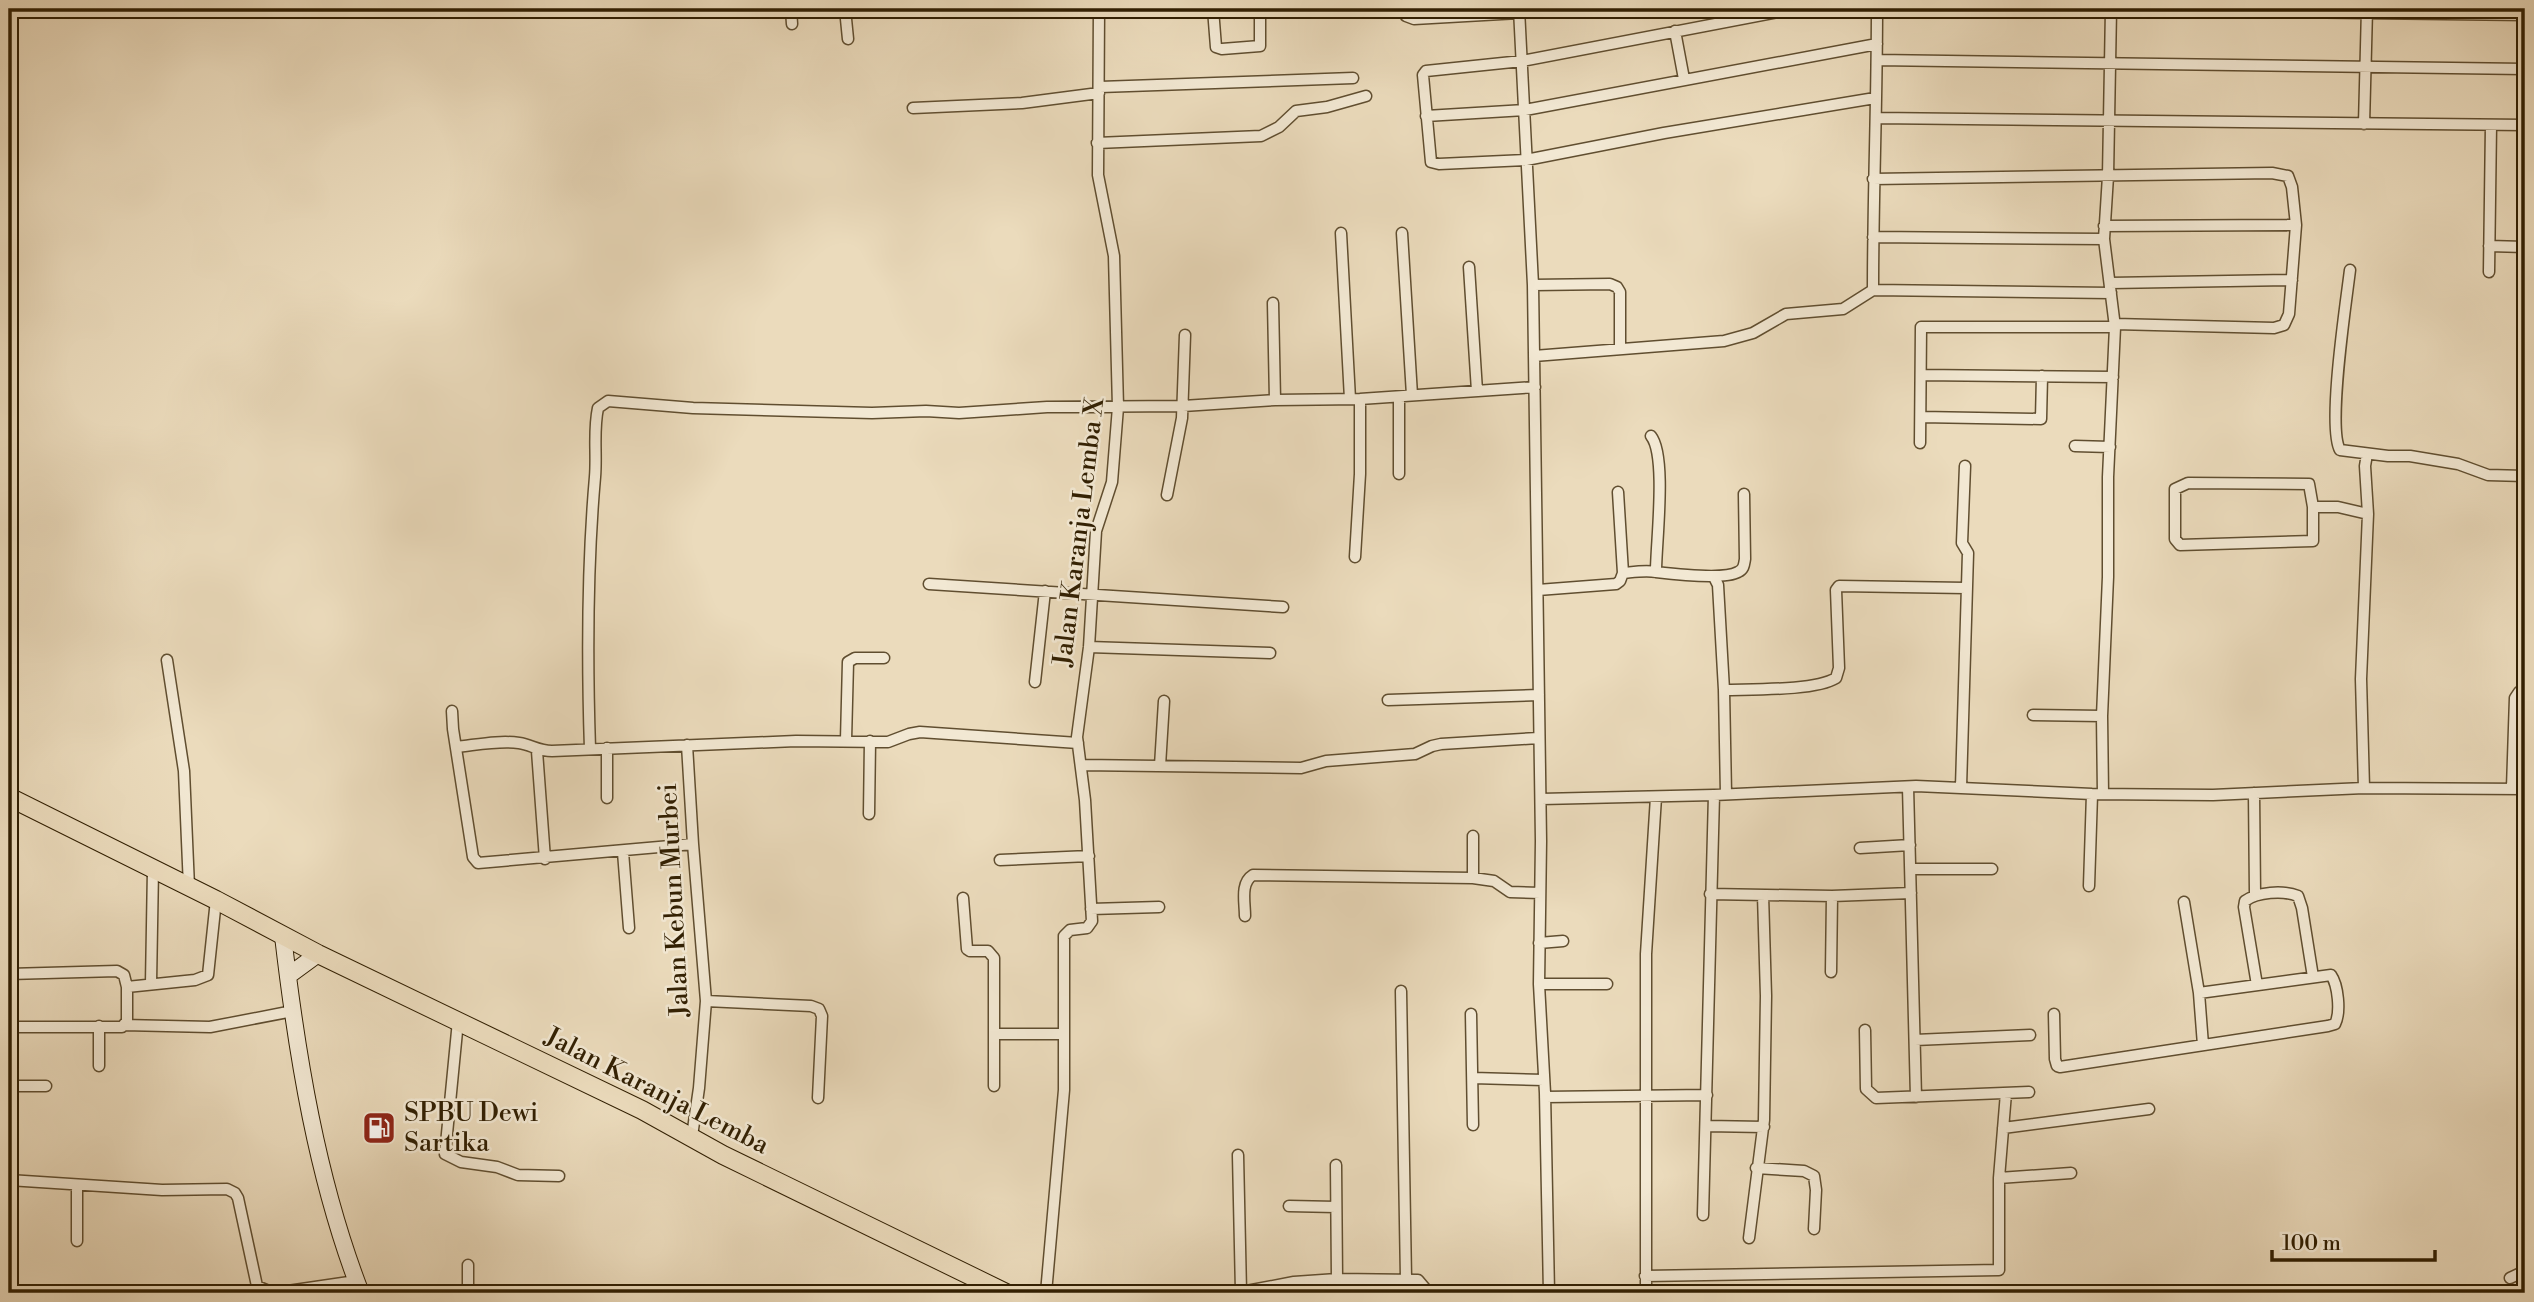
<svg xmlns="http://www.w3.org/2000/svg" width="2534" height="1302" font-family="'Libre Bodoni',serif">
  <rect width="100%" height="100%" fill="#ebdbbc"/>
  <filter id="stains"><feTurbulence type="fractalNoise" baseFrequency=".00286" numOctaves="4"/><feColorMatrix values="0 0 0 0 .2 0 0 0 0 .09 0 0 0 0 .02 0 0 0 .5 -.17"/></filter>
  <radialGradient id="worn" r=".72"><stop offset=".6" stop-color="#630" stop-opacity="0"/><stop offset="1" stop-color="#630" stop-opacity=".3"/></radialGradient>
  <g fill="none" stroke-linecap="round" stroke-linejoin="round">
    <defs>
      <path id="street" d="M791 9 792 24
        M845 9 848 39
        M1213 9 1216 47 1222 49 1260 46V9
        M1405 9 1406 16 1414 19 1519 13 1542 9
        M1519 9 1533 285 1541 841 1539 984 1545 1093 1549 1293
        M1794 9 1522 61 1426 71 1423 75 1431 162 1439 164 1526 160 1664 133 1875 98
        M1877 9C1877 103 1873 196 1873 290L2111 293
        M2041 9 2525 15
        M1675 31 1684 79
        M1877 60 2525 69
        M1100 87 1353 78
        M913 108 1022 103 1099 93
        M1426 116 1525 110 1877 44
        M1876 118 2525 125
        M2364 124 2367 9
        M1097 143 1261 136 1279 127 1296 111 1327 107 1366 96
        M1873 179 2272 173 2288 176 2292 187 2296 225 2104 226
        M1341 233 1350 399
        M1402 233 1412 395
        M1873 237 2104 239
        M2489 246 2525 247
        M1469 267 1477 391
        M2350 270C2346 303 2327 427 2340 450L2388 456H2410L2458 464 2488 475 2525 476
        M2489 272 2491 125
        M2110 283 2292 280
        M1533 285 1610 284 1617 287 1620 292V348
        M1273 303 1275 400
        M2115 324 2274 328 2284 325 2289 314 2296 225
        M1534 356 1724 341 1753 333 1786 314 1843 309 1873 290
        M1921 375 2113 377
        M1399 397V474
        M1921 417 2041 419 2042 376
        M1651 436C1667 456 1656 543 1656 571
        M1920 443 1921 327H2115
        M2075 446 2110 447
        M2188 483 2309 484 2313 507V541L2180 545 2175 539V489Z
        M1618 492 1623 573
        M1167 495 1182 418 1185 335
        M2313 507H2338L2368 514
        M1355 557 1360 474V399
        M1714 577 1718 585 1724 690C1751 689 1815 691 1836 678L1839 668 1836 590 1839 586 1966 588
        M929 584 1283 607
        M1538 590 1616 584 1620 581 1623 573C1634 572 1646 570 1656 572 1673 574 1724 580 1738 572 1744 569 1744 565 1745 559L1744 494
        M1089 647 1270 653
        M167 660 184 771 189 887
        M1035 682 1045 591
        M1724 690 1726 794
        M1388 700 1539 695
        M452 711 453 729 473 857 478 863 693 844
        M2033 715 2102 716
        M846 740 848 662 855 658H884
        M687 745 693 844 706 1001 699 1088 692 1136
        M456 747C476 745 499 740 519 743 532 745 538 751 552 751L796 741 888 742 909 734 920 732 1078 743
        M607 748V798
        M590 749C587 659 587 568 595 477 597 454 593 431 598 408L608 401 693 408 872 413 926 411 959 413 1047 407 1183 406 1275 400 1360 399 1535 387
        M537 751 545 859
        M1082 765 1301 768 1326 761 1415 754 1432 746 1441 744 1538 738
        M1160 766 1164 701
        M1908 787 1916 1097
        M1961 787 1968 553 1962 543 1965 466
        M2364 788 2361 679 2368 514 2365 466 2367 454
        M2512 788 2515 698 2519 692 2525 690
        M2254 793 2255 894
        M2103 794 2102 716 2108 577V477L2115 327 2104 239 2108 176 2111 9
        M1541 799 1714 795 1916 786 2092 794 2213 795 2364 788 2525 789
        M869 814 870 741
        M1860 848 1910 845
        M623 852 629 928
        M1000 860 1089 856
        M1911 869H1992
        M1473 878V836
        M2089 886 2092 794
        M1710 894 1832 896 1911 893
        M963 898 967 949 970 951H988L994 958V1086
        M2184 902 2199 993 2203 1045
        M1091 909 1159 907
        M1245 916C1245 902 1240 883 1253 875L1473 878 1494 881 1510 892 1540 893
        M1539 943 1563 941
        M1831 972 1832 896
        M9 974 117 971 124 975 127 987V1021L122 1027H9
        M151 983 153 869
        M1539 984H1607
        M2257 985 2244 907 2245 901C2257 892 2283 890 2298 896L2302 908 2313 977
        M127 987 195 980 208 975 216 900
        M1401 991 1406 1279
        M706 1001 811 1006 819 1009 822 1016 818 1098
        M1471 1014 1473 1125
        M2054 1014 2055 1059 2057 1066 2060 1067 2328 1026 2335 1024C2341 1012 2338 985 2331 975L2199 993
        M458 1021 445 1154 461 1162 497 1167 518 1175 559 1176
        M124 1025 210 1027 293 1011
        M99 1026V1066
        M1865 1030 1866 1089 1876 1098 2029 1092
        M995 1034H1064
        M1915 1040 2030 1035
        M1473 1078 1544 1080
        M9 1086H46
        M1545 1097 1707 1095
        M1707 1126 1764 1127
        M2003 1128 2149 1109
        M1238 1155 1241 1292
        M1336 1165 1337 1279
        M1756 1168 1804 1171 1814 1176 1816 1190 1814 1229
        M1999 1178 2071 1173
        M9 1180 162 1190 227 1189 235 1193 238 1198 257 1286 271 1292H281L356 1281
        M77 1185V1241
        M1289 1206 1336 1207
        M1703 1215 1714 795
        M9 1224 11 1274
        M1749 1238 1764 1120 1766 996 1763 895
        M468 1265V1293
        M1645 1276 1999 1270V1178L2006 1093
        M2510 1278 2525 1271
        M1046 1293 1064 1090V936L1070 930 1087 928 1092 921 1085 800 1077 737 1089 647 1096 531 1112 482 1118 407 1114 256 1098 175 1099 9
        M1236 1293 1294 1282 1337 1279 1418 1280 1429 1293
        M1646 1293V954L1656 797"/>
      <path id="secondary" d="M283 936C297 1056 317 1180 361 1293
        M288 976 318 954"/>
      <path id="primary" d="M9 797 216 900 318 954 642 1110 723 1155 1006 1293"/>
    </defs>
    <use href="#street" stroke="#604e30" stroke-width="13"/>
    <use href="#secondary" stroke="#311f02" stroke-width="18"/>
    <use href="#primary" stroke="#311f02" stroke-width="20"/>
    <use href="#street" stroke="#f2e8d3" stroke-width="10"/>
    <use href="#secondary" stroke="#f2e8d3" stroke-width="16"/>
    <use href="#primary" stroke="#ebdbbc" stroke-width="18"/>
  </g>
  <defs>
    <symbol id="fuel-square" viewBox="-11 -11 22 22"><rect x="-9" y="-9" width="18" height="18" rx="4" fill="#8f2418" stroke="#f2e8d3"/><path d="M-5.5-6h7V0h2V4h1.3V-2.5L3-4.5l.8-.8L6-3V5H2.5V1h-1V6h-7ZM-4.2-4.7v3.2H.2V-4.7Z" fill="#fff"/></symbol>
  </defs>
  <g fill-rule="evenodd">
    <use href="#fuel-square" x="360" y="1109" width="38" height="38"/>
  </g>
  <g text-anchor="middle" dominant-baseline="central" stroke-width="5" stroke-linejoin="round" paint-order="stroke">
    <g font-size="26" fill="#311f02" stroke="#f2e8d3">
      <text transform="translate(1079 532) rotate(-83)">Jalan Karanja Lemba X</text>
      <text transform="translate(674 900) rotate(-93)">Jalan Kebun Murbei</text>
      <text transform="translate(657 1091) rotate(27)">Jalan Karanja Lemba</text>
    </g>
    <g font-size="26" fill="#311f02" stroke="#f2e8d3" text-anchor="start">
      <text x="404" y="1113">SPBU Dewi<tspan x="404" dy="30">Sartika</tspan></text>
    </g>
  </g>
  <rect width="2534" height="1302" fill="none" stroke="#ebdbbc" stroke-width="35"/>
  <rect x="10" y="10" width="2513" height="1281" fill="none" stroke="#311f02" stroke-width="3.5"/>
  <rect x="18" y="18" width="2499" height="1267" fill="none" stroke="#311f02" stroke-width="2"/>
  <path d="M2272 1250v10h163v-10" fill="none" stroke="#311f02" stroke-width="3.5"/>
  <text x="2282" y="1250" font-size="21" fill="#311f02" stroke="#f2e8d3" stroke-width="5" paint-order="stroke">100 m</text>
  <rect width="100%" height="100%" filter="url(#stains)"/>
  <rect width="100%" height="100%" fill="url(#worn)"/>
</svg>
